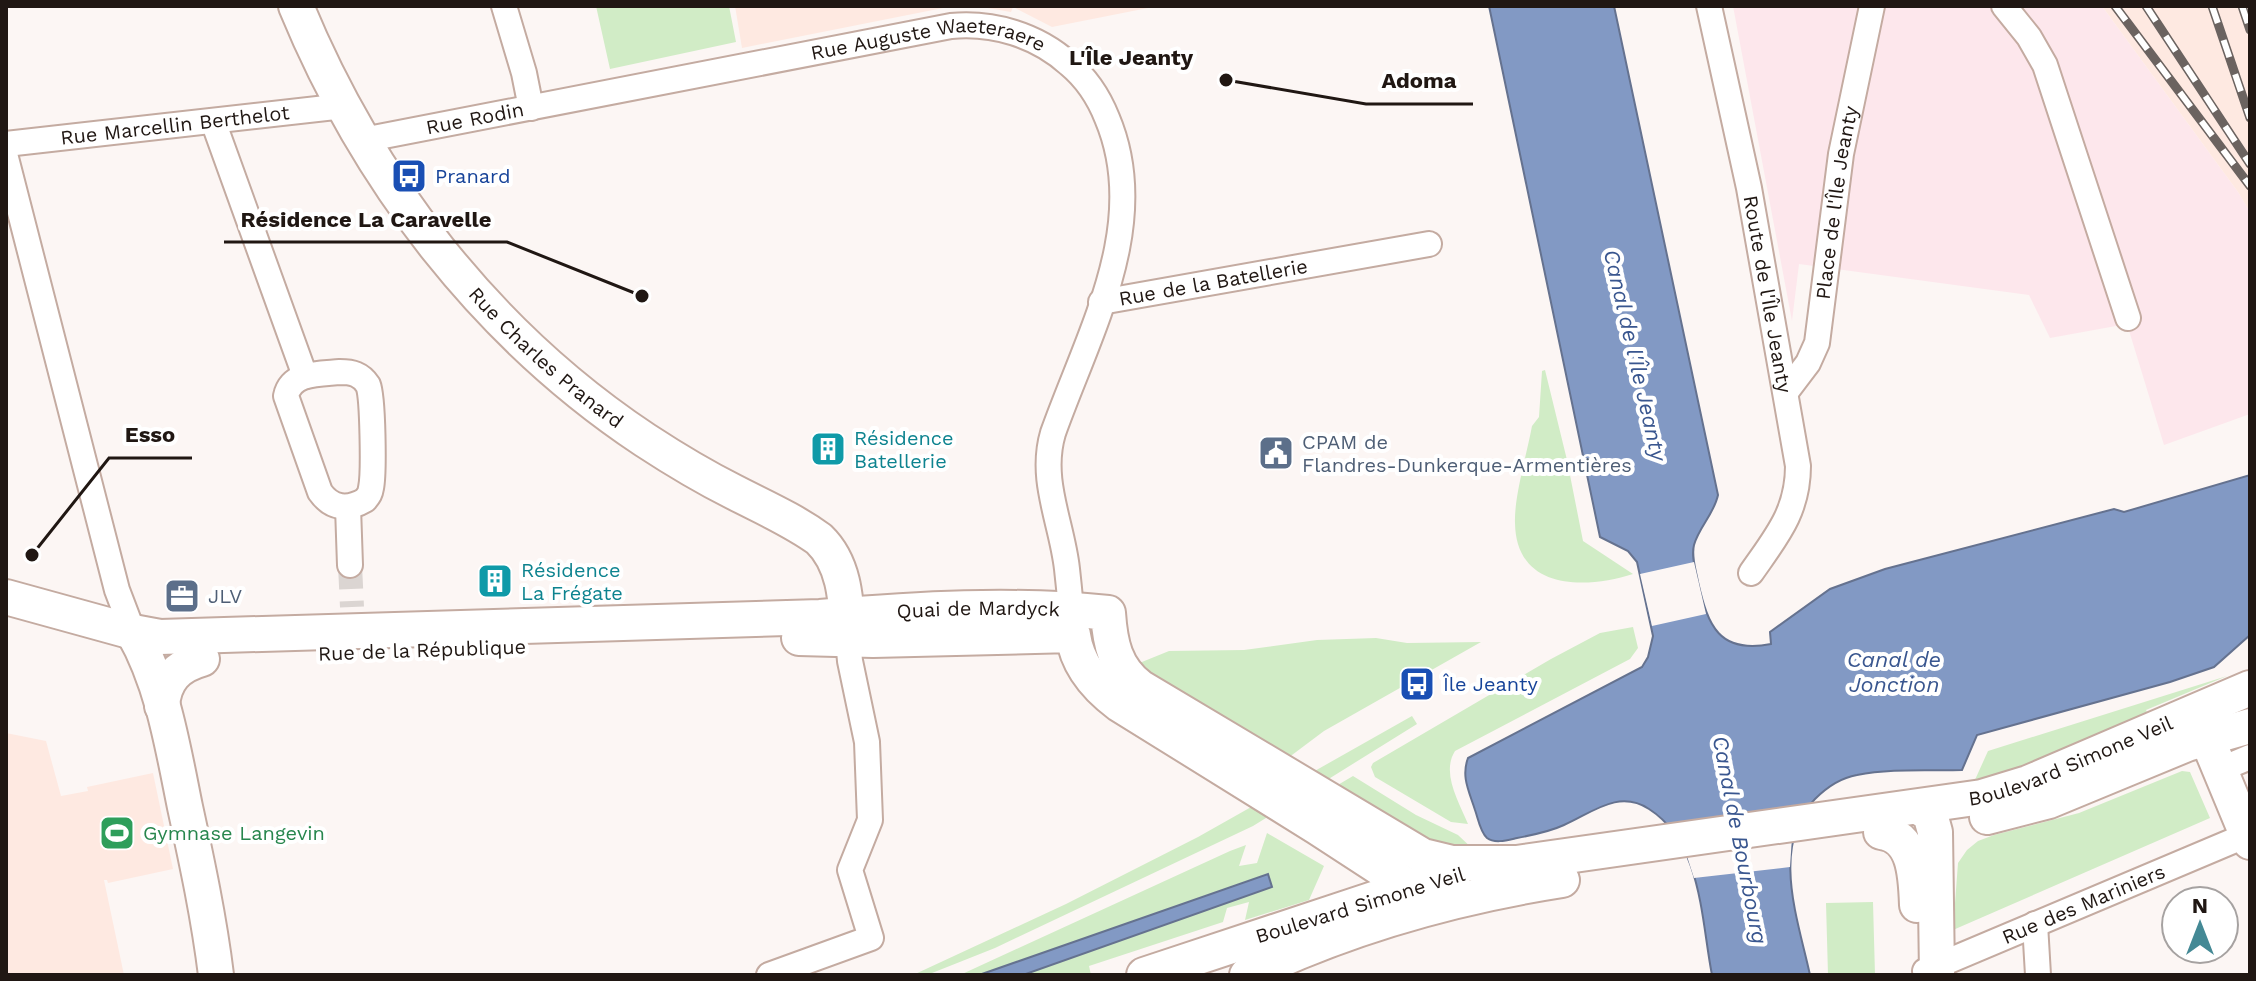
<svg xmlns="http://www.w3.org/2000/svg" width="2256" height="981" font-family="'Work Sans',sans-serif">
  <rect width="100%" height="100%" fill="#fcf6f4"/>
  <path fill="#fde7ec" d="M1733 6H2102L2238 192 2250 212V414L2164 445 2127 324 2050 338 2029 295 1799 264 1792 321Z"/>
  <path fill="#fee9e1" d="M735 6H1158L1052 27 1013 7 1011 12 976 6 948 7 742 48Z
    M2102 6H2250V212L2238 192Z
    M6 733 46 741 61 796 88 791 87 787 153 773 173 869 108 883 107 880H104L124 975H6Z"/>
  <path fill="#d1ecc6" d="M596 6H729L736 42 610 69Z
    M1545 370 1567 460 1583 541 1633 574C1586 589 1516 591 1515 523 1514 496 1527 454 1532 426L1539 417 1542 371Z
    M1633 627 1638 648 1630 659 1455 751C1441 773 1459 802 1468 824L1451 822 1375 777 1371 767 1373 763 1551 659 1600 633Z
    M1376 638 1407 643 1481 642 1324 731 1284 761 1191 709 1137 664 1169 651 1244 650 1317 640Z
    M2227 676 2146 710 2150 719 2031 769 1974 782 1988 751Z
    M1412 716 1417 724 1253 826 995 948 927 975H913L1066 904 1198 837Z
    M2182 771 2190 772 2210 818 1953 930 1958 863 1967 850 1978 841 1994 835 2079 813Z
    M1353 776 1416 815 1458 835 1475 851 1454 853 1331 789Z
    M1267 833 1324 866 1309 900 1245 920 1249 902 1227 908 1223 922 1089 966 1091 975H1023L1272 887 1267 874 979 975H960L1230 851 1246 845 1239 866 1257 863Z
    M1873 902 1875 975H1828L1826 903Z"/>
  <path fill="#8299c4" stroke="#65728f" stroke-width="2" d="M1489 6H1614L1718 495C1714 514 1699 527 1694 545 1691 557 1696 570 1698 582 1708 626 1719 654 1771 644L1770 632 1830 589 1885 569 2114 509 2124 512 2250 475V635L2214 667 2170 682 1977 735 1962 770C1927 771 1891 768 1857 775 1840 778 1827 787 1815 799 1770 846 1798 919 1810 975H1712C1701 919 1702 843 1649 809 1618 789 1592 813 1564 825 1549 832 1533 835 1517 838 1508 840 1495 844 1487 838 1480 832 1478 818 1475 810 1469 791 1461 777 1468 758L1642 667 1648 657 1653 636 1637 562 1628 551 1600 537Z
    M1268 874 1272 887 1023 975H979Z"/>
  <path fill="#fcf6f4" d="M1694 562 1706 614 1652 626 1640 574Z
    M1792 837 1790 867 1694 878 1684 847Z"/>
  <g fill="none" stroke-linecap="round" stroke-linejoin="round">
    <path stroke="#dbd5d2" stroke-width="24" stroke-dasharray="24 12" stroke-linecap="butt" d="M350 565 352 607"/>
    <defs>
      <g id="street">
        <path d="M504 6 524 73 531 108"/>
        <path id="s1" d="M1709 6 1749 188 1798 466C1798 512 1776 537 1751 573"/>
        <path d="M2004 6 2029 37 2045 65 2128 318"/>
        <path d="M213 121 305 376"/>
        <path id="s2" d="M363 140 951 26C993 22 1037 35 1069 64 1086 78 1099 98 1107 118 1152 224 1088 334 1053 433 1039 480 1062 523 1067 569 1069 587 1071 606 1072 625"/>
        <path id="s3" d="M6 144 344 106"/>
        <path d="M6 158 117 590 133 632"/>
        <path id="s4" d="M1101 302 1429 244"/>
        <path d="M340 372C352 372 361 374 368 385 373 397 374 474 371 488 370 494 369 495 365 500 348 510 332 509 320 492L286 396C291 372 320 374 340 372Z"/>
        <path id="s5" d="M1786 392 1808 363 1817 343 1841 154 1872 6"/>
        <path d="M348 507 350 565"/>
        <path d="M2219 770 2250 757"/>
        <path d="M2035 924 2038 975"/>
        <path id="s6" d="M1925 971 2247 835"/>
        <path d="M769 975 871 938 850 870 870 820 867 742 850 661 848 639"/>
      </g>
      <g id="secondary">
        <path id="s7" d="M296 6C368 181 487 335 645 440 674 459 704 477 734 492 763 507 793 520 819 539 845 564 846 601 848 634"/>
        <path id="s8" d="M6 597 133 632 160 637 820 617C916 609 1013 603 1108 613 1110 643 1115 668 1140 687L1423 856 1452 863H1518"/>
        <path d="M133 632C163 684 173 748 185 807 197 862 209 918 216 975"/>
        <path d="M799 638 873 640 1073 635C1077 664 1096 687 1119 704L1317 827 1426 898 1446 902"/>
        <path d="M162 706C164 680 177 666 202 659"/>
        <path d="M2217 722 2208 726 2206 736 2250 842"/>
        <path d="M1918 807 1930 814 1935 832 1937 975"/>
        <path d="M1987 817 2049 801 2187 744 2250 726"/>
        <path d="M1881 832C1915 836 1916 877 1917 905"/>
        <path id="s9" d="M1496 866 1982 797 2028 783 2250 688"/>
        <path d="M1144 975 1425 882"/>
        <path d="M1247 975C1347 927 1453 897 1562 880"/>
      </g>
    </defs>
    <use href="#street" stroke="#c4aba1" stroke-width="28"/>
    <use href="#secondary" stroke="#c4aba1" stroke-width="38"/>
    <use href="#street" stroke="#fff" stroke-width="24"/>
    <use href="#secondary" stroke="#fff" stroke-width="34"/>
    <defs>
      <path id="rail" d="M2115 6 2250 186
        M2146 6 2250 164
        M2212 6 2250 118
        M2242 6 2250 30"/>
    </defs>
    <use href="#rail" stroke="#6b6360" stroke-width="9"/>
    <use href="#rail" stroke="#fff" stroke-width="6" stroke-dasharray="18" stroke-linecap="butt"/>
  </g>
  <defs>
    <symbol id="bus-square" viewBox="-11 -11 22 22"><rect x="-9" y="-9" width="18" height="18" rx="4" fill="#1a4fb4" stroke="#fff"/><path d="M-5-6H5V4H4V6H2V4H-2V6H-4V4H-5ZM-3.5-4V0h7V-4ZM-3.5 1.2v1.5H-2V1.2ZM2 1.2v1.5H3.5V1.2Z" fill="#fff"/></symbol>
    <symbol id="building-square" viewBox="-11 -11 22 22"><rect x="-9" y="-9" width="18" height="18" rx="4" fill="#0f9aa8" stroke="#fff"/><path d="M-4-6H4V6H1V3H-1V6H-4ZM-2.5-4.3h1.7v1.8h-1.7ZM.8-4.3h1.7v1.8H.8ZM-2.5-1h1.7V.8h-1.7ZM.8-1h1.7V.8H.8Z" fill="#fff"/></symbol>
    <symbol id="civic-square" viewBox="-11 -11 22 22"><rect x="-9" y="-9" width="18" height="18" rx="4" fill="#5c6f8a" stroke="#fff"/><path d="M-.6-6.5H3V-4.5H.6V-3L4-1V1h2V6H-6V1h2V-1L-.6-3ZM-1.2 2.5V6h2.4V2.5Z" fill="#fff"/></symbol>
    <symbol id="office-square" viewBox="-11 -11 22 22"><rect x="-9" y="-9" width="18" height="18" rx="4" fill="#5c6f8a" stroke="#fff"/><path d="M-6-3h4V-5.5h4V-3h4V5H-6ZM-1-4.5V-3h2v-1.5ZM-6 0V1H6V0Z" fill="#fff"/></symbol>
    <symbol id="stadium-square" viewBox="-11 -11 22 22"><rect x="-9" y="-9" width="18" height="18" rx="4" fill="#2e9e5b" stroke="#fff"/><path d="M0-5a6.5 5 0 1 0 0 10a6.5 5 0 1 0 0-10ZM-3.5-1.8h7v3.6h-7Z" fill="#fff"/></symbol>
  </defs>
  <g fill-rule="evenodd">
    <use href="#bus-square" x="389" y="156" width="40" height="40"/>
    <use href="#building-square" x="808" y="429" width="40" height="40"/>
    <use href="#civic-square" x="1256" y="433" width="40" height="40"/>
    <use href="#building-square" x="475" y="561" width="40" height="40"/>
    <use href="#office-square" x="162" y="576" width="40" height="40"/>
    <use href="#bus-square" x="1397" y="664" width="40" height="40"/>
    <use href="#stadium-square" x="97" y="813" width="40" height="40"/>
  </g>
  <g text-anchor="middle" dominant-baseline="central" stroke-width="8" stroke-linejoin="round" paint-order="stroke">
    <g font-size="20" fill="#201713" stroke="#fff">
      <text stroke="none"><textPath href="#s2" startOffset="576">Rue Auguste Waeteraere</textPath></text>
      <text stroke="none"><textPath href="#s2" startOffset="114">Rue Rodin</textPath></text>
      <text stroke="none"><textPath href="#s3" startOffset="170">Rue Marcellin Berthelot</textPath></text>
      <text stroke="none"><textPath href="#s5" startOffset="200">Place de l'Île Jeanty</textPath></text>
      <text stroke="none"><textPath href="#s4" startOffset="114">Rue de la Batellerie</textPath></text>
      <text stroke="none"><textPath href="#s1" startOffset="294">Route de l'Île Jeanty</textPath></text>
      <text stroke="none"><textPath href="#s7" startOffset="436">Rue Charles Pranard</textPath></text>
      <text stroke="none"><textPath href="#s8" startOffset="978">Quai de Mardyck</textPath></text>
      <text transform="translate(422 650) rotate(-2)">Rue de la République</text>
      <text stroke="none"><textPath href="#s9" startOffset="586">Boulevard Simone Veil</textPath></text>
      <text stroke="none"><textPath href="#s6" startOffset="172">Rue des Mariniers</textPath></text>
      <text transform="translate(1360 905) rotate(-17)">Boulevard Simone Veil</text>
    </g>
    <g font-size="20" fill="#164399" stroke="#fff" text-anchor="start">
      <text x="435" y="176">Pranard</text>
      <text x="1443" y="684">Île Jeanty</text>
    </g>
    <g font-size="20" fill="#0d838f" stroke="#fff" text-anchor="start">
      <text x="854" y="438">Résidence<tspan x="854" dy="23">Batellerie</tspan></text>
      <text x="521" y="570">Résidence<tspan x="521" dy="23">La Frégate</tspan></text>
    </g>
    <g font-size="20" fill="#4e5e75" stroke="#fff" text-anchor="start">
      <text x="1302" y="442">CPAM de<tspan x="1302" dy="23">Flandres-Dunkerque-Armentières</tspan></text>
      <text x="208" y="596">JLV</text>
    </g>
    <g font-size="20" fill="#27864d" stroke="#fff" text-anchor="start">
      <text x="143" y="833">Gymnase Langevin</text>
    </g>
    <g font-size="22" font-weight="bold" fill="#201713" stroke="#fff">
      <text x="1131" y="57">L'Île Jeanty</text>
    </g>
    <g font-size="22" font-style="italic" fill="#39568f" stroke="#fff">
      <text transform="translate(1635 355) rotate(77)">Canal de l'Île Jeanty</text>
      <text x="1894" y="659">Canal de<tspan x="1894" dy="25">Jonction</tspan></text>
      <text transform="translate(1740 840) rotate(79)">Canal de Bourbourg</text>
    </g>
  </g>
  <path fill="none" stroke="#201713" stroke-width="3" d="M1226 80L1366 104H1473M642 296L507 242H224M32 555L109 458H192"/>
  <g fill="#201713" stroke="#fff" stroke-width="3">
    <circle cx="1226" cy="80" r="8"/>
    <circle cx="642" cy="296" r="8"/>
    <circle cx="32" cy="555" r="8"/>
  </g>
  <g font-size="22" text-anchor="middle" font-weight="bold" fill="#201713" stroke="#fff" stroke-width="8" stroke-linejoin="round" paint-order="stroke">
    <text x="1419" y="88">Adoma</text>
    <text x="366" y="227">Résidence La Caravelle</text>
    <text x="150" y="442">Esso</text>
  </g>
  <rect width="2256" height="981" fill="none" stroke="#201713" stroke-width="16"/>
  <g transform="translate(2200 925)"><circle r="38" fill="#ffffff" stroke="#a6a2a1" stroke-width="2"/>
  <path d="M0-6L14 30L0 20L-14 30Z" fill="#448995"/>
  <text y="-12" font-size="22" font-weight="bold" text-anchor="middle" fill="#201713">N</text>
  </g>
</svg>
